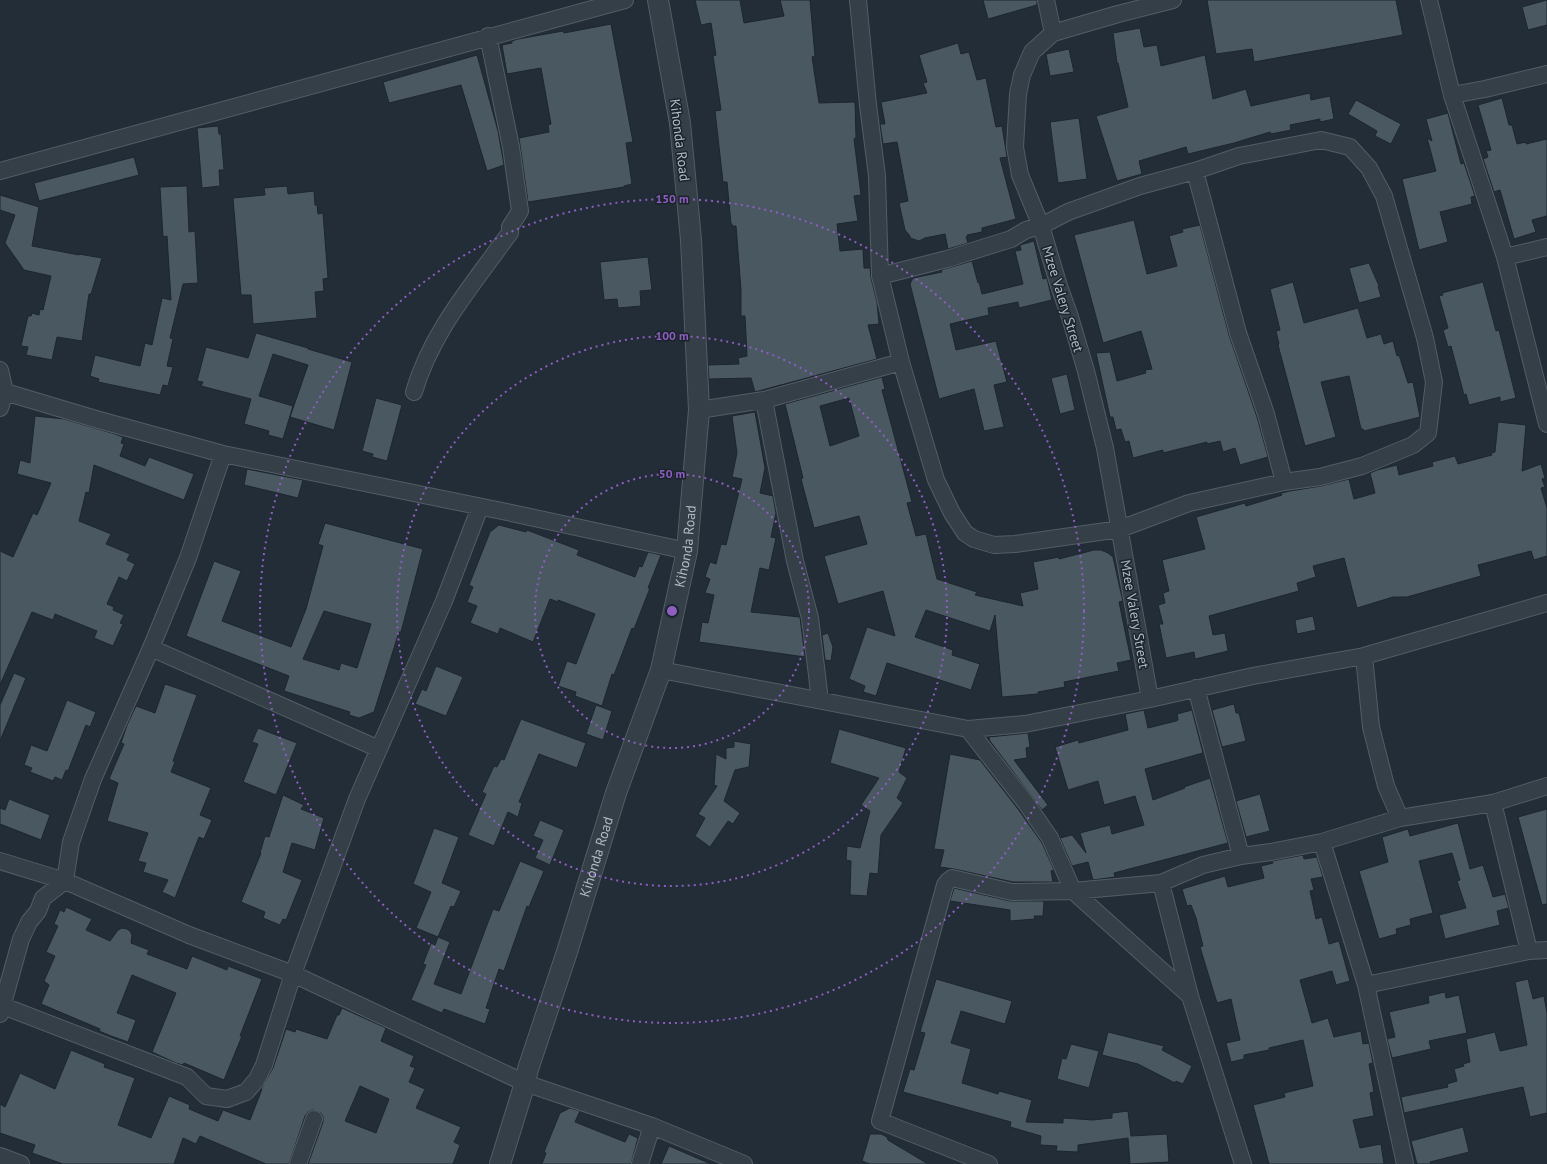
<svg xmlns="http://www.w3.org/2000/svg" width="1547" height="1164" font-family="'PT Sans',sans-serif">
  <rect width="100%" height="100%" fill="#222d37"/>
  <path fill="#4a5862" stroke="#1d262e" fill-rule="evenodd" d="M695 0H740L744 23 784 16 780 0H810L815 56 812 57 819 103 855 102 856 138 854 139 861 195 854 196 858 221 837 224 840 251 863 249 864 268H870L871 278 877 302 879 324 868 325 877 359 755 392 751 378 709 379 708 365 739 364 738 358 747 356 745 316H741V290L736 226H732V224H731L727 182H723L715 111 721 110 713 56 716 55 711 23 701 25Z
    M983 0H1037V5L988 19Z
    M1207 0H1396L1403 35 1254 62 1252 49 1216 54Z
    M1547 0V25L1528 30 1522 7Z
    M611 24 633 142 626 143 632 184 624 186V187L528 202 519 138 549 132 548 125 551 124 541 68 507 74 502 45 512 43V41L518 39 563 31 564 33Z
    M1140 28 1144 47 1157 45 1161 66 1205 55 1213 99 1246 89 1251 106 1310 93 1311 100 1330 96 1334 119 1320 122V119L1290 125 1291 130 1271 134 1270 132 1234 143 1188 154 1186 147 1139 161 1142 174 1117 181 1096 116 1128 107 1118 63H1117L1113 33Z
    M958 43 961 54 969 52 977 80 986 78 996 127 1002 126 1007 157 1000 158 1016 219 982 228V232L967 235 968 237H966L968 243 948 249 945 234 925 238 919 241 910 238V236L905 230 899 203 908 201 897 142 883 144 880 124H885L881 102 927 93 923 83 927 82 919 55Z
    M1069 49 1074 72 1050 76 1046 54Z
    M477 55 498 131 504 165 487 171 461 85 389 103 383 82Z
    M1502 98 1509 125H1512L1517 144 1526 142V144L1547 139V216L1532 220 1536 232 1514 239 1500 190 1494 192 1483 159 1488 157 1486 151 1491 150 1478 105Z
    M1356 100 1401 124 1391 144 1375 136 1377 131 1348 114Z
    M1448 113 1461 164 1464 163 1475 196 1471 197 1472 204 1440 212 1448 242 1419 250 1402 179 1436 171 1427 138 1432 141 1426 119Z
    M1079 118 1087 179 1058 183 1050 122Z
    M218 126 219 134H221L224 170H219L220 186 202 188 197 128Z
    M134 157 139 175 39 201 34 183Z
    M187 186 189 232 195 231 198 283 183 284 170 338 173 339 167 366 173 367 168 386 163 385 160 395 98 382 99 379 90 376 95 355 140 366 145 343 152 345 162 298 171 300 167 236 163 237 160 187Z
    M287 186 288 194 314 191 315 205H317L318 214 323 213 328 278 323 279 324 291 315 292 317 318 253 324 251 295H241L233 198 265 195 264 188Z
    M0 195 39 207 32 246 79 255V254L102 258 91 294H89L82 341 57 337 52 360 26 355 28 347 21 346 28 316H31L32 313 39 315 40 309 43 310 51 276 24 270 5 243 15 215 0 210Z
    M1134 220 1147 274 1177 266 1169 236 1183 232 1182 229 1200 225 1229 335 1257 417 1268 457 1240 465 1235 448 1223 452 1220 441 1207 444V442L1163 453V450L1133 458 1129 441 1125 442 1121 429 1116 430 1113 417H1110L1096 353 1110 352 1117 381 1146 373 1145 370 1152 369 1141 331 1103 343 1074 235Z
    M1034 241 1043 279 1047 278 1052 300 1019 308 1018 302 988 308 989 315 950 324 956 350 996 341 1007 382 994 385 1004 427 984 431 974 389 939 399 910 284 913 278 942 272 941 270 972 261 978 283 979 282 982 294 1023 284 1015 251 1021 250 1020 245Z
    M648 257 652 290 640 291 641 306 618 308 617 299 604 300 600 262Z
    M1369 263 1379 286H1378L1381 297 1359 303 1349 268Z
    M1293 282 1304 323 1358 308 1367 338 1381 334 1384 344 1393 341 1397 356 1399 355 1408 383 1413 382 1420 417 1364 431 1363 429H1361L1349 376 1321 382 1336 437 1305 446 1278 345 1279 344 1276 331 1280 330 1270 289Z
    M1483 282 1496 331 1499 330 1516 398 1500 402V397L1469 405 1466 394 1464 395 1451 346 1448 347 1443 330 1448 328 1439 296 1443 295 1442 293Z
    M256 333 308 348V349L352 362 334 430 290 417 308 365 273 354 259 396 293 406 283 439 268 435 269 431 244 424 251 399 201 386 203 382 197 381 206 347 248 358Z
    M1067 374 1075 410 1060 414 1051 378Z
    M882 377 885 389 882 390 912 502 907 503 916 536 926 534 937 579 977 592 975 595 1023 606 1020 593 1038 589 1033 562 1059 557V559L1094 550H1101L1108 553 1113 557 1121 593 1123 601 1119 602 1131 660 1117 663 1119 671 1064 682 1065 687 1038 692V694L1002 697 995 615 990 631 926 610 915 637 953 650 952 655 980 664 971 690 887 663 876 696 863 692 865 686 849 679 867 627 895 636 883 591 838 604 824 556 867 544 859 516 814 528 801 479 803 478 785 404ZM849 398 859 436 830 446 820 406Z
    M376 398 402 405 387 461 372 457 373 454 362 451Z
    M755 412 765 468 760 493 773 496 776 513 771 537 776 538 769 570 760 568 751 612 800 617 805 657 699 642 702 622 708 623 714 595 705 593 710 579 705 577 710 562 716 564 721 544 726 545 742 479 732 477 737 453 732 416Z
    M35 416 64 419 115 434 123 437 121 443 124 444 120 456 145 466 149 457 194 474 184 500 94 465 89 493 86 492 79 521 111 534 106 544 130 554 127 560 135 564 127 581 119 577 107 604 114 607 113 610 124 615 120 623 123 624 113 646 94 638 97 631 55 614 53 620 32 612 0 685V551L13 557 33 513 37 515 51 483 17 474 20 460 30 463Z
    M1498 422 1526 425 1522 471 1541 464 1545 478 1542 479 1545 487 1541 488 1547 508V556L1534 560 1531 551 1478 565 1481 576 1407 597H1393L1357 608 1344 558 1313 566 1316 577 1297 583 1299 591 1209 616 1213 635 1225 633 1228 651 1195 659 1194 652 1166 658 1159 624H1163L1158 605 1165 603 1163 593 1169 591 1162 560 1205 549 1196 517 1245 503 1246 506 1282 495 1281 493 1290 491 1321 486 1349 479 1354 499 1375 493 1370 473 1377 470 1397 465 1399 475 1433 466 1432 462 1455 456 1458 464 1492 455 1491 453 1495 452Z
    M247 469 303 480 298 498 244 485Z
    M325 523 423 549 401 632H399L374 712 359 718 349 715 350 712 284 691 289 676 186 636 214 561 241 571 222 621 291 647 306 609 323 546 318 544ZM324 611 371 624 357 668 341 663 339 670 303 659Z
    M499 525 526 532 527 530 579 550 577 555 635 577 639 566 642 567 648 552 661 555 648 588H650L634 629 632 628 614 675 612 674 602 706 575 696 576 692 558 686 567 661 576 664 595 614 558 600V602L550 599 533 642 500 628 498 634 470 623 477 606 467 602 473 587 469 585 490 532Z
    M1313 616 1316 630 1297 634 1295 620Z
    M828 633 833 647 831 661 825 660 822 635Z
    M436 666 463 677 446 716 415 704 422 689 426 691Z
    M14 673 26 678 0 741V705Z
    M165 684 197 695 173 761 175 762 171 772 211 788 200 815 212 820 204 839 199 837 175 898 162 892 168 880 143 872 146 863 138 861 148 833 107 821 118 783 109 779 124 744 121 743 127 725 136 706 155 713Z
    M67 700 96 712 90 727 86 725 68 771 66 770 62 780 55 777 53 781 30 772 32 768 24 765 31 745 47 751Z
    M1234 704 1236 713H1239L1246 741 1222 747 1212 710Z
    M596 705 612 711 603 740 586 734Z
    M1144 710 1148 728 1176 721 1178 720 1177 714 1192 710 1203 753 1145 769 1153 800 1185 788 1184 787 1210 778 1228 843 1114 873 1115 877 1093 880 1088 862 1072 866 1060 838 1072 835 1086 853 1080 833 1110 825 1112 834 1144 825 1135 796 1104 805 1098 781 1068 790 1055 747 1078 740 1079 743 1128 730 1125 714Z
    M521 719 586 743 577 768 539 754 519 802 522 803 518 817 508 812 494 846 468 835 486 794 482 792 494 766 497 767 501 759 504 760Z
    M258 728 297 743 276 795 243 782 258 744 252 742Z
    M839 729 906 748 899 772 907 778 897 798 903 803 881 835 878 874 870 873 867 896 850 895 851 861 846 860 847 846 860 848 870 811 861 805 879 778 830 763Z
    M1028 733 1030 747 1026 748 1027 758 1014 760 1048 805 1042 810 990 741 989 737Z
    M734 741 751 744 749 767 735 770 724 801 740 813 733 824 728 821 710 847 695 836 705 818 698 814 717 786 714 785 716 754 726 759V748L734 747Z
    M950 754 980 760 1018 809 1042 843 1054 870 1051 871 1053 882H1013L954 869 940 867 944 850 934 849Z
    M1260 794 1270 831 1246 837 1236 801Z
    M283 795 304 805 301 809 324 818 315 850 292 843 283 872 302 880 286 920 283 919 280 925 263 918 265 912 241 902 261 853H260L265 836 269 837Z
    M9 799 50 815 41 840 0 824V808L5 810Z
    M1547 809V904L1542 905 1518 817Z
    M540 820 564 830 550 865 535 858 543 840 533 836Z
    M1458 823 1470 869 1483 865 1493 897 1505 894 1509 908 1497 911 1500 925 1445 939 1439 915 1466 908 1457 881 1460 880 1452 853 1419 861 1433 913 1410 919 1411 925 1396 929 1397 934 1379 939 1359 871 1388 862 1382 837 1408 829 1410 836Z
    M434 828 459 837 442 883 461 891 454 907 451 906 438 937 416 928 431 892 413 884Z
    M1303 855 1304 859 1317 857 1323 877 1311 879 1314 890 1310 891 1316 919 1322 917 1329 944 1339 941 1350 981 1336 985 1332 971 1300 980 1312 1023 1328 1018 1334 1037 1361 1031 1363 1044 1369 1043 1373 1063 1369 1064 1374 1092 1370 1093 1374 1116 1353 1120 1360 1148 1381 1144 1384 1164H1269L1253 1105 1285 1097 1284 1093 1313 1086 1303 1040 1269 1048V1050L1244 1055V1059L1231 1062 1226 1043 1240 1040 1231 999 1217 1003 1200 947 1203 946 1196 918 1191 905 1187 906 1182 889 1225 876 1228 887 1264 878 1261 866 1273 863 1272 861Z
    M520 861 544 871 529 907 527 906 504 971 499 969 486 1008 490 1009 485 1024 444 1009 442 1013 411 1000 426 965 423 964 431 943 435 945 438 937 450 942 434 984 461 994 493 909 499 911Z
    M954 888 1010 901H1044L1043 916H1034L1035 919 1010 921V910L950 901Z
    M66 907 92 919 86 930 110 941 118 930 122 928 127 929 130 931 132 935 131 943 149 950 147 954 187 969 192 956 227 970 228 966 262 979 240 1036H242L224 1080 184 1063 183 1065 176 1063 152 1052 176 993 132 975 117 1013 136 1020 128 1042 111 1036 99 1031 100 1029 41 1004 49 985 44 981 55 956 46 952 58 926 54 924 60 910 64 912Z
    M936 979 1012 1001 1005 1024 961 1011 951 1043 971 1049 962 1083 998 1094 999 1091 1032 1100 1026 1122 1063 1123V1118L1093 1120 1112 1118V1113L1128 1111 1131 1136 1167 1134 1169 1162 1130 1164 1128 1138 1078 1145V1152L1056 1151 1057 1146 1040 1145 1041 1136 1010 1127 1011 1122 903 1092 910 1069 914 1070 925 1033 920 1032Z
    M1528 979 1533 999 1544 996 1547 1013V1113L1530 1117 1523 1087 1404 1113 1401 1097 1448 1087 1447 1084 1457 1081 1454 1069 1464 1066 1463 1064 1470 1062 1466 1039 1495 1032 1500 1051 1527 1045 1515 982Z
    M1445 992 1446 998 1459 995 1467 1033 1429 1041 1431 1049 1392 1058 1387 1039 1395 1037 1389 1012 1429 1003 1428 996Z
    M342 1008 386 1028 381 1041 414 1056 410 1066 415 1068 409 1082 425 1089 416 1108 461 1127 454 1142 460 1145 453 1164H308L323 1122V1117L321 1113 313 1110 308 1112 305 1116 289 1164H266L200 1136 196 1144 183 1138 174 1164H63L32 1153 35 1145 0 1133V1104L5 1107 20 1073 55 1089 71 1050 105 1064 104 1067 135 1078 118 1125 151 1138 169 1096 190 1105 189 1109 218 1121 223 1110 250 1120 262 1089H261L273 1068 286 1029 295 1032 296 1029 327 1039 337 1015H339ZM360 1086 389 1099 376 1133 345 1121Z
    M1108 1032 1164 1046 1162 1050 1192 1066 1183 1084 1176 1081 1175 1083 1138 1064 1102 1055Z
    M1071 1044 1099 1051 1089 1088 1057 1079 1062 1058 1066 1059Z
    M570 1108 580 1111 575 1122 625 1142 629 1134 638 1138 631 1164H542L546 1153 544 1152 560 1113Z
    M1463 1127 1469 1152 1430 1162 1431 1164H1417L1411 1141Z
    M870 1134H881L887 1137 888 1140 928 1164H870L862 1161Z
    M669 1146 711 1164H661Z"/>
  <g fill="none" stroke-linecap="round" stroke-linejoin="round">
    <defs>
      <path id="minor" d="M858 0 868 105 877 176 880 276 901 362 936 480 952 513 965 533 974 539 994 545 1015 544 1120 529 1189 503 1284 482 1320 477 1362 466 1413 445 1428 433 1434 382 1425 338 1384 196 1369 168 1350 147 1321 140 1239 156 1195 171 1140 186 1068 212 1041 226 1026 230 1011 239 947 259 880 276
        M1046 0 1053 33
        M1429 0 1452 95 1505 257 1547 424
        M1452 95 1485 89 1547 74
        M0 171 625 0
        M1195 171 1238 333 1266 414 1284 482
        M1505 257 1547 247
        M0 370 5 392 0 408
        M5 392 99 420 223 454 507 512 687 551
        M414 392C431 333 471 287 506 238L510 233V227L520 211 511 147 488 36
        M764 400 795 561 810 618 820 700
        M699 410 764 400 901 362
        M151 648 379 749
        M1364 656 1371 727 1386 786 1400 818
        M661 670 968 729 1025 724 1150 699 1253 676 1364 656 1547 603
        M1196 688 1241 856
        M1150 699 1105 448 1086 371 1070 317 1059 286 1041 226 1020 175 1015 147 1018 94 1022 75 1032 52 1053 33 1118 14 1173 0
        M968 729 1026 803 1050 838 1073 891 1190 996 1243 1164
        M1493 803 1529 951
        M1322 842 1366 985 1405 1164
        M0 861 65 881 189 935 293 974 525 1083 652 1126 744 1164
        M1161 883 1190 996
        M1366 985 1529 951 1547 950
        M3 1006 187 1077 206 1096 227 1099 246 1092 257 1079 264 1065 293 974 357 799 444 601 480 507
        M0 1014 21 939 29 922 38 911 43 898 65 881 71 842 93 779 151 648 188 558 223 454
        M0 1156 21 1164
        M298 1164 314 1119
        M640 1164 652 1126
        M989 1164 880 1121 945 885 948 881 952 878 1012 892 1073 891 1161 883 1203 865 1241 856 1271 852 1322 842 1400 818 1493 803 1547 786"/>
      <g id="tertiary">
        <path id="s1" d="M500 1164 525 1083 528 1069 567 952 616 793 661 670 687 551 699 410 691 240 680 123 658 0"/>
      </g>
    </defs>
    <use href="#minor" stroke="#535d65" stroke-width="18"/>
    <use href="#tertiary" stroke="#535d65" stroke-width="22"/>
    <use href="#minor" stroke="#353f47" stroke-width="16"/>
    <use href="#tertiary" stroke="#353f47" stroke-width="20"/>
  </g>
  <g fill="none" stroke="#8e5ec1" stroke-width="2" stroke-dasharray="2 4">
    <circle cx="672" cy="611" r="137"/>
    <circle cx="672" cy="611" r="275"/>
    <circle cx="672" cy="611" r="412"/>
  </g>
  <g text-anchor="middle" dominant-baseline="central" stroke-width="3" stroke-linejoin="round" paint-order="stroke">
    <g font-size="14" fill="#b0bac4" stroke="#1b242c">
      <text transform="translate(680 140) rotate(83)">Kihonda Road</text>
      <text transform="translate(1063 299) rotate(73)">Mzee Valery Street</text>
      <text stroke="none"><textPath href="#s1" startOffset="646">Kihonda Road</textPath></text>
      <text transform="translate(1135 614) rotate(80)">Mzee Valery Street</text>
      <text stroke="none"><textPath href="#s1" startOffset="322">Kihonda Road</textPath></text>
    </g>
  </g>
  <circle cx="672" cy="611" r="6" fill="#8e5ec1" stroke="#1b242c" stroke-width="2"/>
  <g font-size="12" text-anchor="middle" font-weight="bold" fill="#8e5ec1" stroke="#1b242c" stroke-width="3" stroke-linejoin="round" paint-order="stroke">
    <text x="672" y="203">150 m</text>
    <text x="672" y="340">100 m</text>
    <text x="672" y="478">50 m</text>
  </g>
</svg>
